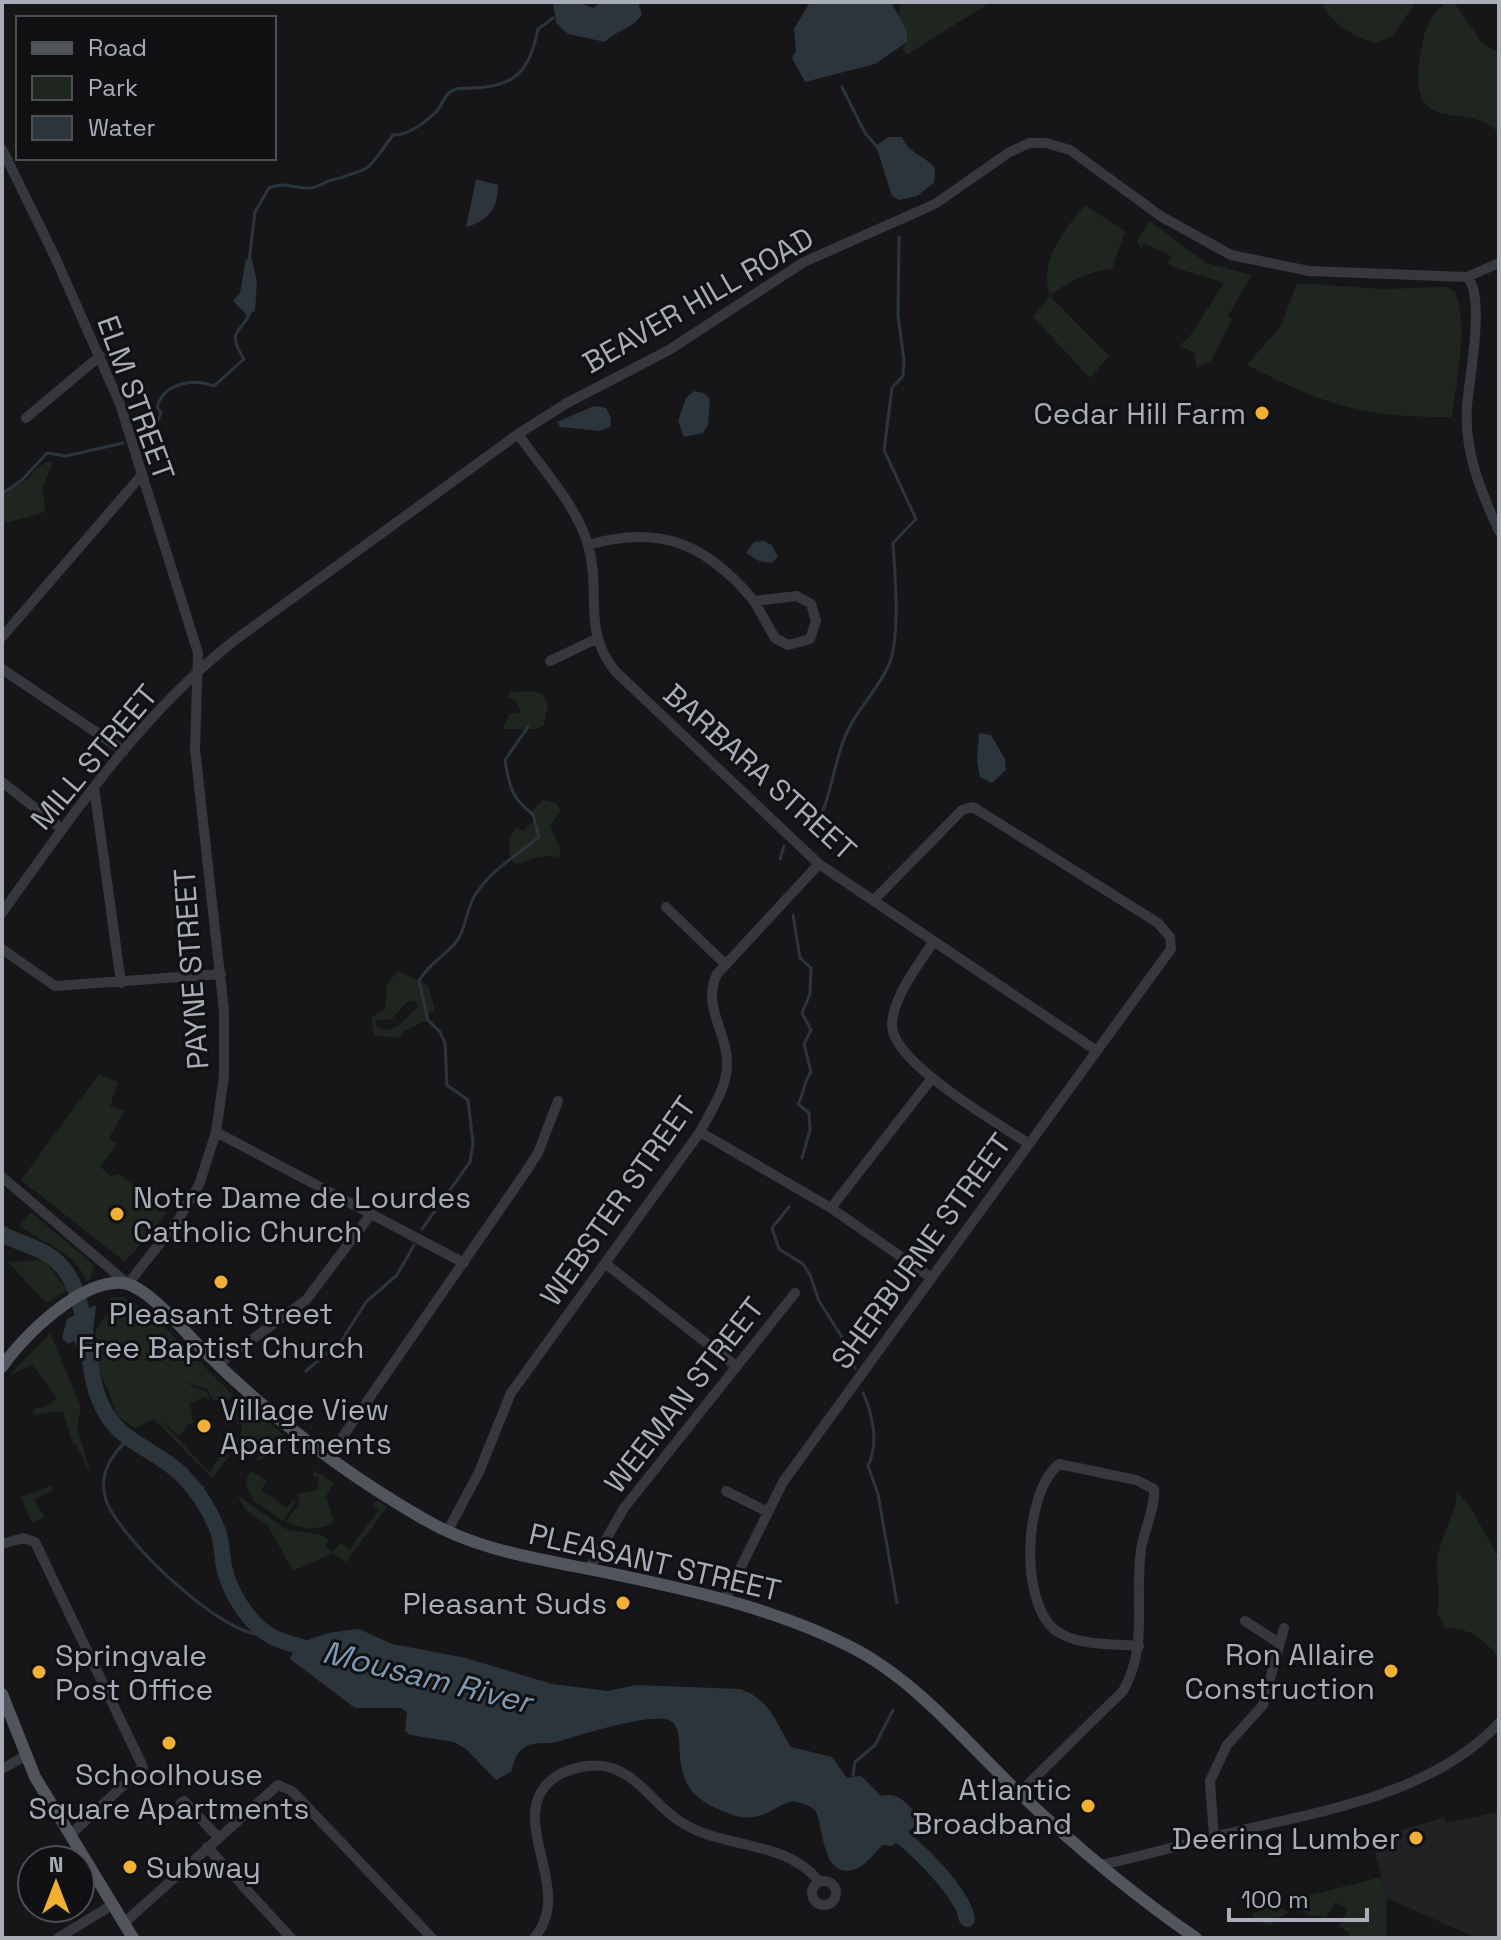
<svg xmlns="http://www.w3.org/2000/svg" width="1501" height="1940" font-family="'Space Grotesk',sans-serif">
  <rect width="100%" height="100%" fill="#161618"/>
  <path fill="#222225" d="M1499 1812V1938H1476L1387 1898 1371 1838 1444 1818 1446 1823Z"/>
  <path fill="#1e261f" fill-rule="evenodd" d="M901 2H991L906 55 903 48C911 37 905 29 898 18Z
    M1321 2H1416L1391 37 1375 43C1351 35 1333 25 1321 2Z
    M1447 2H1454L1482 43 1499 53V134C1472 97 1403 145 1421 50 1425 29 1430 14 1447 2Z
    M1085 205 1125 231 1112 269C1087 272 1070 280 1050 296L1109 356 1090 378 1033 317 1050 296C1038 262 1063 231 1085 205Z
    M1150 221 1206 263 1252 275 1228 316 1232 319 1211 361 1197 368 1194 352 1179 346 1190 336 1224 283 1173 267 1168 262 1171 256 1144 243 1141 249 1137 240Z
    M1297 283 1383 289 1447 287 1455 291C1469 328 1456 378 1452 417 1367 418 1323 405 1247 365L1281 326Z
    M49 461 53 462 43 487 45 512 2 524V490C32 485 31 468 49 461Z
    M532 691 543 694 548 704 544 725 536 729H502L510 714 521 712 517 702 508 697 510 692Z
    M543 800 556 803 561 811 550 826 561 851 558 857C532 854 535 861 514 864 507 853 508 837 516 827L523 831 536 819 531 812Z
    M398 971 428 985 435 1011 428 1013V1020L406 1030 398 1038 374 1035 371 1017 385 1010 387 984ZM408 1001H414L418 1007C405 1018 396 1036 377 1027L376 1021 392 1019Z
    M99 1074 118 1082 110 1106 124 1111 109 1138 117 1144 100 1167 111 1176 120 1174 167 1213 125 1262 21 1180Z
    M31 1212 94 1265 91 1279 87 1281C72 1249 44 1245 19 1225Z
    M44 1260 68 1290 46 1303 8 1262Z
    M122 1297 151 1314 233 1395 225 1403 212 1399 207 1389 182 1381 208 1393 209 1400 204 1397 190 1403 193 1423 188 1424 179 1437 158 1417 210 1473 222 1452 230 1455 212 1478 154 1419 135 1428 116 1415 109 1391 89 1352 99 1348C91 1329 98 1324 112 1311L110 1298Z
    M50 1333 81 1407 77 1426 91 1476 76 1444 73 1445 63 1411 33 1415 34 1409 45 1407 57 1398 32 1365 10 1375Z
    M235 1397 283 1434 284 1454 278 1451V1454L256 1461 259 1455 243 1445 237 1453 219 1443 241 1437 242 1424H237L236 1413 229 1406Z
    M313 1470 334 1483 326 1496 334 1521C321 1532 301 1529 286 1522L300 1502 297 1494 317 1490 319 1477H313Z
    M250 1471 267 1481 261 1490 287 1508 294 1499 296 1501 283 1521 253 1500 245 1483Z
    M51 1486 53 1490 34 1500 45 1517 32 1523 21 1497Z
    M1457 1493 1469 1505 1499 1558V1660C1486 1639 1470 1628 1445 1628L1437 1612C1442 1589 1434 1573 1438 1555 1442 1533 1455 1516 1457 1493Z
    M237 1495 286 1529 322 1535 329 1541 325 1546 333 1552 340 1543 350 1549 378 1511 374 1505 377 1500 387 1507 346 1562 333 1553 293 1571 268 1526 246 1510Z
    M1381 1877 1387 1898 1386 1938H1347L1350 1933 1338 1926 1348 1910 1335 1902 1326 1917 1308 1915 1293 1906 1292 1900Z
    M1273 1905 1290 1912 1275 1919 1271 1925 1253 1920V1913Z"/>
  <path fill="#2c353c" d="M553 2H578L593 8 601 2H638L642 14C632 30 617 29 605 42L568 34 556 23Z
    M819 2H891L907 31V42L875 64 805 82 792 58 796 51 794 29 809 4Z
    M888 137H902C909 154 924 155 935 168L934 183 917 196 899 200 892 196 876 146Z
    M476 179 498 185C498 208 489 221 466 227Z
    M246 259H252L257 282 255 311 247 315 233 301 240 293Z
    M694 391 704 393 710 399 708 425 703 433 684 437 678 421 686 398Z
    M594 406 606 408 611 418 610 427 600 431 560 427 557 422Z
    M764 541 772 545 778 557 771 563 759 561 746 553 754 542Z
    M979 733 991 735 1005 759 1006 770 992 783 980 777 977 761Z
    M96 1305 92 1340 77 1347 74 1341 68 1344 62 1338 67 1319Z
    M359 1629 392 1644 466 1658 552 1684 608 1691 636 1685 740 1689C770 1699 776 1723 791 1747L832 1757 847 1778 861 1776 881 1796C896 1792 904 1800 914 1811L915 1826 892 1846 883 1845C875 1851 869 1862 860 1867 822 1886 824 1828 816 1812 812 1805 800 1803 793 1801 778 1805 767 1816 753 1817 740 1819 729 1814 718 1809 659 1785 693 1731 669 1720 651 1712 577 1736 556 1742 546 1744 534 1742 526 1746 515 1753 515 1761 511 1772L496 1780 466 1749 454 1742 410 1735 405 1731 407 1712 401 1708H355L290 1659C298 1635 337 1631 359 1629Z"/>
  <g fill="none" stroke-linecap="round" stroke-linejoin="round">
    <path stroke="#2c353c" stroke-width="3" d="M842 87 865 133 879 149
      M249 262 255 212 269 188C284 182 290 187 305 188 315 189 321 184 329 181 377 166 363 175 393 135 408 136 424 123 435 113 441 108 443 98 449 93 457 86 464 89 473 88 517 87 530 69 538 29L553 18
      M140 438 156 424 161 413 157 407C164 383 193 378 214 386L244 359C224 329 244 332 250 312
      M2 494 22 480 47 453 66 456 123 443
      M814 830C830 802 832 772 843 742 853 713 875 694 888 667 901 639 895 574 893 543L916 519 884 450 892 388 903 376 904 361 898 315 899 237
      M780 859 784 846
      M793 915 800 958 811 968 810 994 802 1013 811 1030 804 1044 811 1072C803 1082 805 1093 798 1104L809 1113 810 1130 802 1158
      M789 1207 772 1228 779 1249 803 1264 810 1275 819 1301 840 1334 855 1368
      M422 1229 470 1162 473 1143 468 1100 447 1085 445 1043 440 1032 428 1020 419 981C427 965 445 956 457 941 466 928 466 910 475 895 492 869 516 856 539 837L533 814C512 800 509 785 505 760L528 727
      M306 1371 342 1340 366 1302 397 1275 414 1245
      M863 1393C873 1415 879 1443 868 1466L878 1494 897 1603
      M128 1440C111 1454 98 1476 106 1500 118 1537 227 1642 266 1634
      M199 1495 203 1487
      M853 1775 855 1762 875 1745 893 1710"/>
    <path stroke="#2c353c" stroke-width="16" d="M2 1234C16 1242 34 1246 47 1254 98 1284 77 1369 107 1415 125 1444 158 1451 182 1475 198 1491 210 1510 218 1531 222 1542 222 1555 224 1567 229 1590 246 1619 266 1633 280 1643 302 1646 318 1652
      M887 1827C912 1842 962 1891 967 1919"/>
    <path stroke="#37383d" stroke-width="10" d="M2 149 55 257 120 404 198 653 195 749 224 1011V1076L216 1132 199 1185 178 1220 128 1284 2 1177
      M1467 277 1499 263
      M26 418 100 356
      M518 434C542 469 576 504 588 545 602 592 581 628 615 671L819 864 1097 1051
      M588 545C660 524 707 544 754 601
      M797 596 811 604 816 621 810 639 788 645 775 638 754 601Z
      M2 637 141 476
      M550 661 596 639
      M2 669 124 751
      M2 782 62 829
      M94 787 121 983
      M666 907 725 964
      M2 913C71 816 141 714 235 640L518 434 567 403 669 350 804 262 935 204 1008 153 1029 143H1046L1070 150 1162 217 1231 255 1309 271 1467 277C1486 296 1469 378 1467 406 1464 451 1480 490 1499 531
      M933 942C918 966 893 996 892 1025 891 1062 998 1123 1029 1144
      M2 949 55 986 221 974
      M216 1132 464 1263
      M700 1132 831 1208 930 1277
      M831 1208 932 1078
      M606 1264 737 1367
      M217 1365 306 1300 371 1214
      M330 1455 525 1173 538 1153 558 1101
      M726 1491 766 1511
      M447 1532 479 1472 511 1393 700 1132C710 1112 726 1090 727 1067 729 1034 701 1006 717 974L819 864
      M2 1544 23 1538 35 1542 143 1767 70 1835
      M589 1569 624 1508 795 1293
      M725 1599 783 1482 1171 949 1170 937 1158 923 973 807 962 810 874 900
      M1245 1621 1279 1643
      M2 1769 25 1756
      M1019 1793 1123 1691C1149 1646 1134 1599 1141 1550 1143 1532 1156 1507 1154 1489L1136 1480 1059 1464C1024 1492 1019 1601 1055 1630 1076 1646 1114 1644 1139 1646
      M181 1803 184 1801 218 1837
      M1214 1837 1210 1781 1227 1745 1263 1705 1284 1628
      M207 1847 291 1938
      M1101 1865C1147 1855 1192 1842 1238 1831 1327 1810 1434 1793 1499 1723
      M812 1893a12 12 0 1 1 24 0a12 12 0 1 1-24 0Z
      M124 1923 278 1785 292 1791 432 1938
      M58 1938 112 1905
      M534 1938C576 1890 507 1822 549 1782 564 1768 592 1762 612 1768 643 1779 657 1809 684 1824 726 1849 784 1840 818 1880"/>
    <path stroke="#53555c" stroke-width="12" d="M2 1367C23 1336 81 1279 123 1283 147 1286 183 1330 200 1347 265 1412 342 1472 422 1518 476 1550 534 1558 594 1570 681 1588 769 1606 849 1646 914 1678 966 1742 1018 1792 1073 1844 1133 1895 1196 1938
      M2 1694 35 1777 133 1938"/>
  </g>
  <g fill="#f2b134" stroke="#111113" stroke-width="3">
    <circle cx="1262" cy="413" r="8"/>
    <circle cx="117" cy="1214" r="8"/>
    <circle cx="221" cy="1282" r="8"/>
    <circle cx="204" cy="1426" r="8"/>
    <circle cx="623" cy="1603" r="8"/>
    <circle cx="1391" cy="1671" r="8"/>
    <circle cx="39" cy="1672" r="8"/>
    <circle cx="169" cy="1743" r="8"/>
    <circle cx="1088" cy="1806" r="8"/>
    <circle cx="1416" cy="1838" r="8"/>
    <circle cx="130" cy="1867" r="8"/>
  </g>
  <g text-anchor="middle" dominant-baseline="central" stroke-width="6" stroke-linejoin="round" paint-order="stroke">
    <g font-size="30" fill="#a8adb8" stroke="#111113">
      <text transform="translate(698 300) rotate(-30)">BEAVER HILL ROAD</text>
      <text transform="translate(136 398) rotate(70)">ELM STREET</text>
      <text transform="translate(94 757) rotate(-50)">MILL STREET</text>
      <text transform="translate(760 772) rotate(42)">BARBARA STREET</text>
      <text transform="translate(191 969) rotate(-94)">PAYNE STREET</text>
      <text transform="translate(618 1201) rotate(-55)">WEBSTER STREET</text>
      <text transform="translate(921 1251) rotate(-54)">SHERBURNE STREET</text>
      <text transform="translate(684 1395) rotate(-52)">WEEMAN STREET</text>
      <text transform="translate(655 1562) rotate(13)">PLEASANT STREET</text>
    </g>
    <g font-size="30" fill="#a8adb8" stroke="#111113" text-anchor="end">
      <text x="1246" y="413">Cedar Hill Farm</text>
      <text x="133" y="1197" text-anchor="start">Notre Dame de Lourdes<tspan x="133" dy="34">Catholic Church</tspan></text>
      <text x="221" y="1313" text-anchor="middle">Pleasant Street<tspan x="221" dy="34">Free Baptist Church</tspan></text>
      <text x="220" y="1409" text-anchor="start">Village View<tspan x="220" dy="34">Apartments</tspan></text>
      <text x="607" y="1603">Pleasant Suds</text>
      <text x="1375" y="1654">Ron Allaire<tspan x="1375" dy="34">Construction</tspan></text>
      <text x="55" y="1655" text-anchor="start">Springvale<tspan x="55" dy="34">Post Office</tspan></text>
      <text x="169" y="1774" text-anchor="middle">Schoolhouse<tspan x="169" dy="34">Square Apartments</tspan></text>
      <text x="1072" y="1789">Atlantic<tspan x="1072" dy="34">Broadband</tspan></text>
      <text x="1400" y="1838">Deering Lumber</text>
      <text x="146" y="1867" text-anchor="start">Subway</text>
    </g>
    <g font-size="32" font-style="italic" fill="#7f9bb3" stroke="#111113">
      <text transform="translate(427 1677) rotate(14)">Mousam River</text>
    </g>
  </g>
  <rect width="1501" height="1940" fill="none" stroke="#a8adb8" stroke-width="8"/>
  <rect x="16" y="16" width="260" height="144" fill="#111113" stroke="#4d4f55" stroke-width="2"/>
  <rect x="32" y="42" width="40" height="12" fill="#53555c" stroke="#4d4f55" stroke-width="2"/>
  <text x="88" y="56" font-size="24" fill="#a8adb8">Road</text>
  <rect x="32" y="76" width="40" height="24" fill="#1e261f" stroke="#4d4f55" stroke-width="2"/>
  <text x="88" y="96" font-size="24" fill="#a8adb8">Park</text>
  <rect x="32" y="116" width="40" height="24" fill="#2c353c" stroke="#4d4f55" stroke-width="2"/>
  <text x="88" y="136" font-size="24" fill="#a8adb8">Water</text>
  <g transform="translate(56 1884)"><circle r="38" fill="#111113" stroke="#4d4f55" stroke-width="2"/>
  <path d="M0-6L14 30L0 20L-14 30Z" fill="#f2b134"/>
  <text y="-12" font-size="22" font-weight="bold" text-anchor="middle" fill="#a8adb8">N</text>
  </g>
  <path d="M1229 1908v12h138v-12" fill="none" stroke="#a8adb8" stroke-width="4"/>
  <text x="1241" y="1908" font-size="24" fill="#a8adb8" stroke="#111113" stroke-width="6" paint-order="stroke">100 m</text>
</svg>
